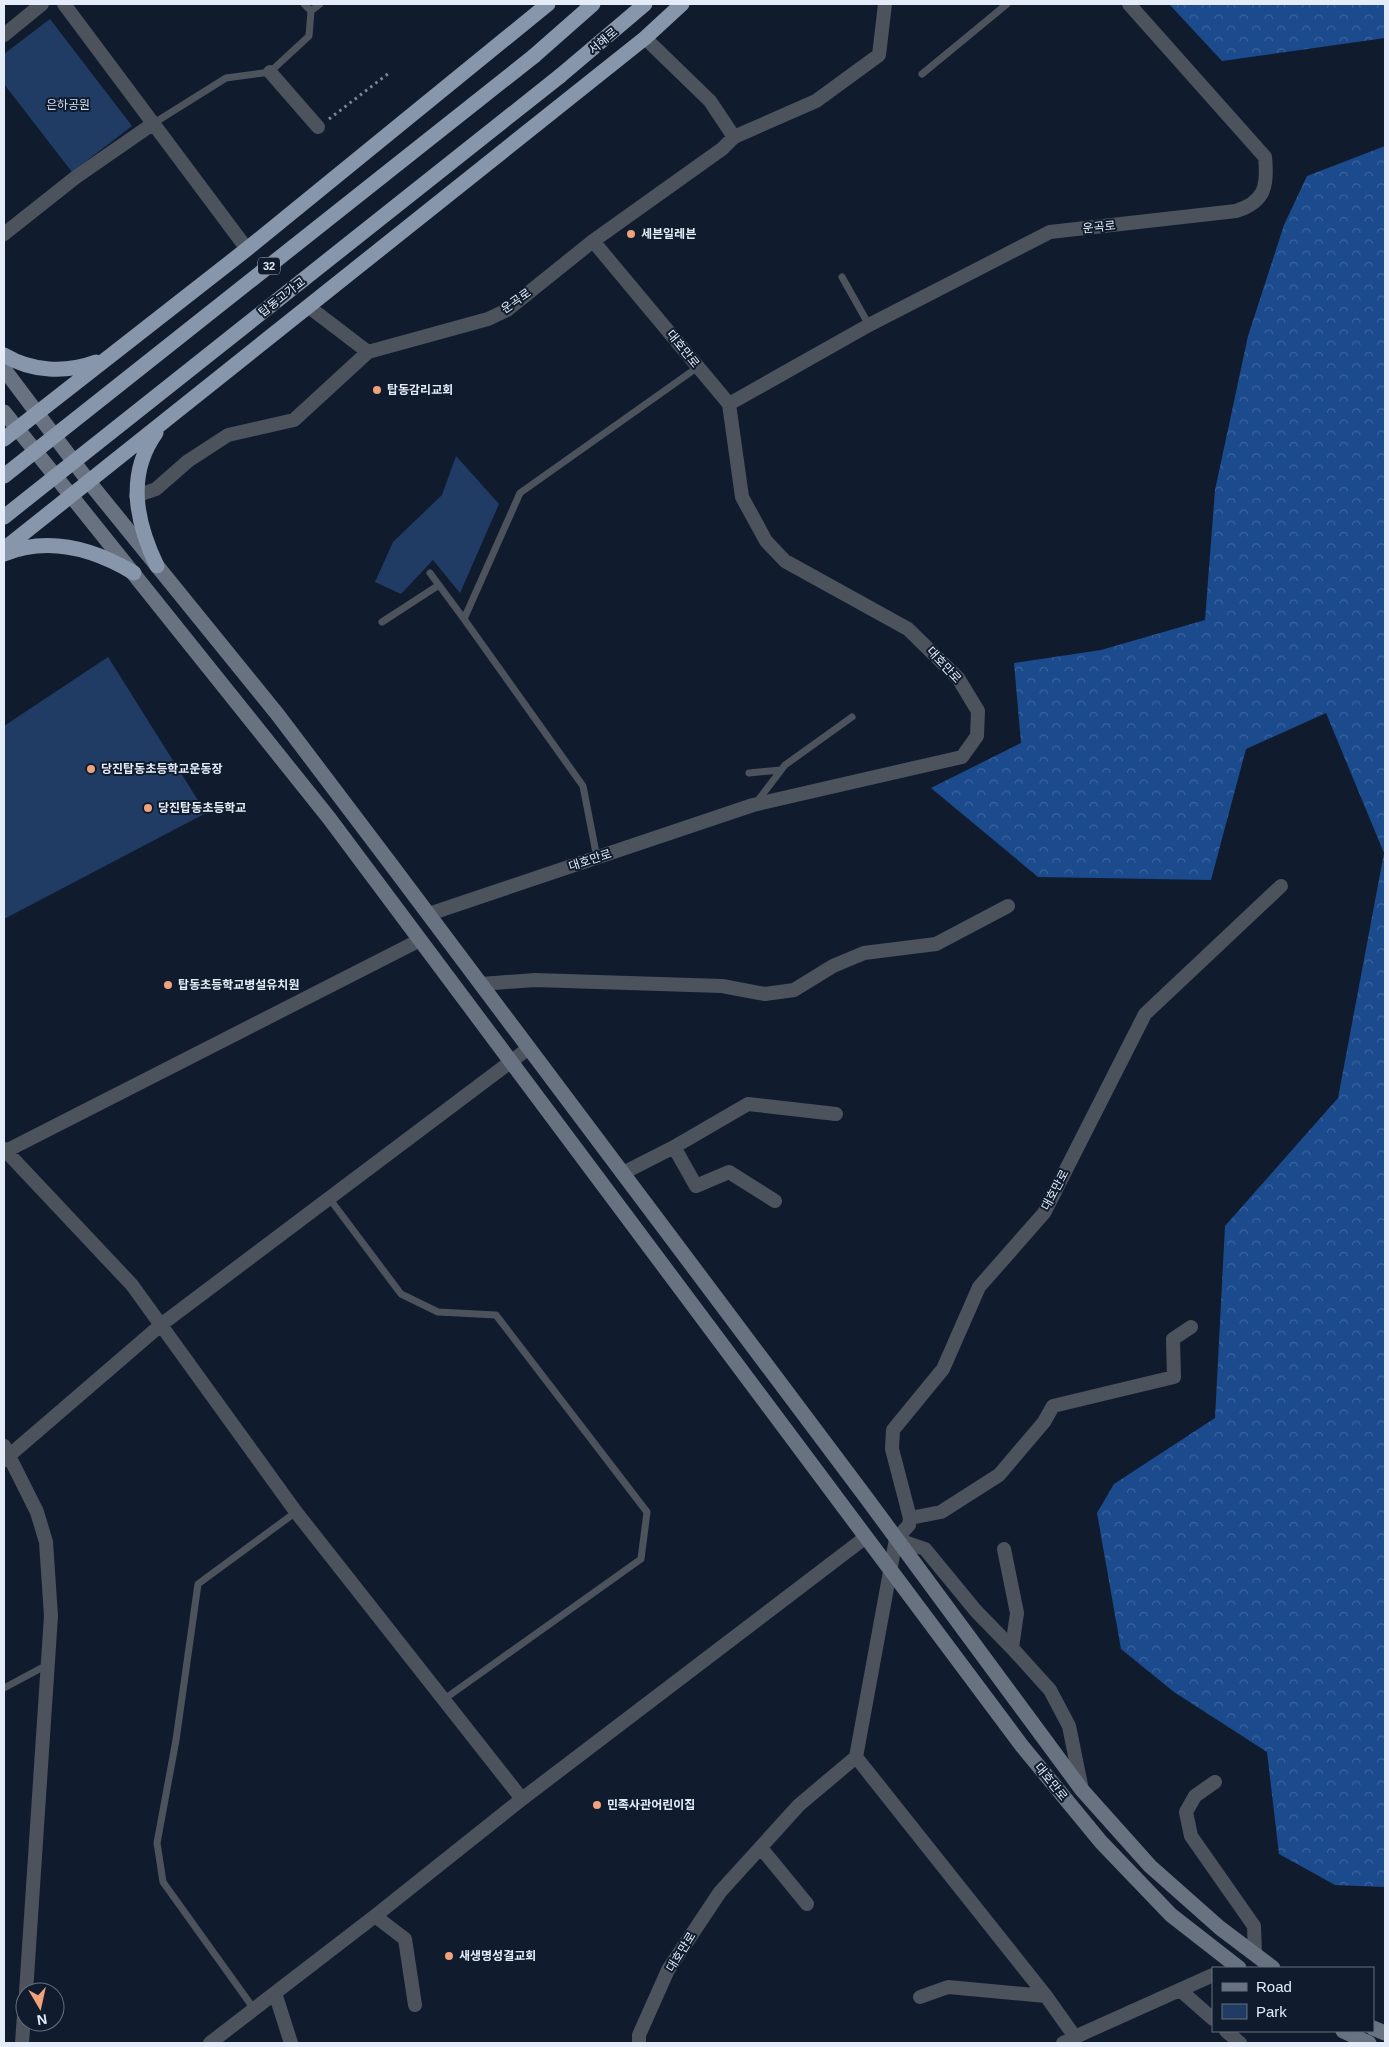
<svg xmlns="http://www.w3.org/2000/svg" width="1389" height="2047" font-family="Arial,'Noto Sans KR',sans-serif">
  <defs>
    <pattern id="forest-crowns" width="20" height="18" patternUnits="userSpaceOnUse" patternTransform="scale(1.25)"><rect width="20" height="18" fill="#1b4a8d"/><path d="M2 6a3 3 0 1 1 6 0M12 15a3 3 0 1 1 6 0" fill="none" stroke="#3c649e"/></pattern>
  </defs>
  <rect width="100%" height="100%" fill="#101c2d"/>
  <path fill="url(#forest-crowns)" d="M1169 4H1385V38L1222 61Z
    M1385 146V1887L1335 1885 1279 1854 1267 1752 1174 1692 1121 1649 1097 1513 1114 1484 1215 1418 1225 1226 1338 1098 1384 853 1326 713 1246 749 1211 880 1038 877 931 788 1021 743 1014 663 1101 650 1205 620 1215 490 1248 336 1284 225 1307 176Z"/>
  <path fill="#203c64" d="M50 19 132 126 72 172 4 84V54Z
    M456 456 499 504 460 593 433 560 401 594 375 582 393 542 442 495Z
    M108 657 206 813 4 919V726Z"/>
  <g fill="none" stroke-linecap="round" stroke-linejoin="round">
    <path stroke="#7c8695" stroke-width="3" stroke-dasharray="2.5 4" stroke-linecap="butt" d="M329 119 389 73"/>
    <path stroke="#4d535c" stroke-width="7" d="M311 11 320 4
      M922 74 1007 4
      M154 123 226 78 270 72 309 36 311 11 304 4
      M842 277 869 325
      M430 573 464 619
      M382 622 439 585
      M749 773 781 770
      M756 803 785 765 852 717
      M597 858 583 786 464 619 520 493 698 367
      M329 1198 401 1294 438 1312 496 1315 647 1512 641 1559 443 1700
      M4 1688 47 1665
      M254 2009 163 1882 157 1843 176 1740 198 1584 296 1512"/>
    <path stroke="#4d535c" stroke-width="14" d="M64 4 247 249
      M4 35 42 4
      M270 72 318 127
      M734 137 816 101 879 55 885 4
      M4 234 76 177 154 123
      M309 307 368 352
      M729 404 869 325 1050 232 1236 211C1265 202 1268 186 1265 157L1129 4
      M136 496 156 489 188 461 228 435 294 420 368 352 488 319 507 310 593 241 722 149 734 137 710 101 645 38
      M429 914 753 805 962 757 977 736 978 711 958 678 908 629 785 561 766 541 742 497 729 404 593 241
      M481 984 535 980 722 986 765 994 794 990 833 966 864 953 936 944 1008 906
      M674 1147 696 1186 729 1172 775 1201
      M4 1149 132 1285 296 1512 522 1799
      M6 1151 420 940
      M623 1173 674 1147 748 1104 836 1114
      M4 1446 37 1512 46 1542 51 1616 26 1992
      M4 1460 162 1324 529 1048
      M910 1518 941 1512 999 1475 1044 1422 1053 1406 1174 1377 1173 1339 1191 1327
      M896 1539 925 1549 976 1611 1012 1648 1017 1613 1004 1549
      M1012 1648 1050 1690 1069 1726 1082 1790
      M856 1757 1046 1996 1075 2037 1213 1975
      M1215 1782 1195 1796 1186 1812 1191 1836 1254 1926 1255 1954
      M761 1848 807 1904
      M375 1916 405 1939 415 2005
      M1180 1990 1213 2019
      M275 1993 291 2043
      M920 1997 948 1987 1046 1996
      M1226 2031 1240 2043
      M22 2043 25 2002
      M210 2043 375 1916 522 1799 866 1537
      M639 2043V2035L668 1970 720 1892 799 1805 856 1757 896 1539 909 1525 910 1518 892 1449 893 1430 943 1369 979 1287 1044 1213 1145 1014 1281 886
      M1063 2043 1075 2037"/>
    <path stroke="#687281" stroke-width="15" d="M4 369 89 482 278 715 393 867 865 1496 1082 1790 1150 1866 1220 1928 1273 1968
      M4 412 329 818 1022 1746 1101 1842 1171 1915 1239 1968
      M1373 2028 1385 2033
      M1343 2031 1369 2043"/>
    <path stroke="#8796ab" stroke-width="15" d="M534 56 593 4
      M560 76 645 4
      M4 355C32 372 66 373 96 362
      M156 433C126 475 136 522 157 566
      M4 439 247 249 548 4
      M4 549 645 38 682 4
      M4 554C49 536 94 549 134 573"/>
    <path stroke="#8796ab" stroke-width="15" d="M4 476 534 56
      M4 517 560 76"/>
  </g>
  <g fill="#f0a27a" stroke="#101c2d" stroke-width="2">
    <circle cx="631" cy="234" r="5"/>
    <circle cx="377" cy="390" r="5"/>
    <circle cx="91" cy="769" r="5"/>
    <circle cx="148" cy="808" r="5"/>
    <circle cx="168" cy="985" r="5"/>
    <circle cx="597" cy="1805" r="5"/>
    <circle cx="449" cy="1956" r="5"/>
  </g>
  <g text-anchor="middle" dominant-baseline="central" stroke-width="4" stroke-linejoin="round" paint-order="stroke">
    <rect fill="#101c2d" stroke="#a4aebc" stroke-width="1" x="258" y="257.5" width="22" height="17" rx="4"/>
    <g font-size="11" font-weight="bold" fill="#e4ecf9">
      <text x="269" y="266">32</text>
    </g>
    <g font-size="12" fill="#e4ecf9" stroke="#101c2d">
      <text transform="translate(603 41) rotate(-40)">서해로</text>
      <text transform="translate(1099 227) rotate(-6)">운곡로</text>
      <text transform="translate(282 297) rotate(-38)">탑동고가교</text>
      <text transform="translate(516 301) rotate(-35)">운곡로</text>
      <text transform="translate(683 349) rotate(51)">대호만로</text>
      <text transform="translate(944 665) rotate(47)">대호만로</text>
      <text transform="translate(590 860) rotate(-18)">대호만로</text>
      <text transform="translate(1055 1190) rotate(-62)">대호만로</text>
      <text transform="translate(1051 1782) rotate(51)">대호만로</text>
      <text transform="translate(681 1952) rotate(-58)">대호만로</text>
    </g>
    <g font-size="12" fill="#d1dff2" stroke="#101c2d">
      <text x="68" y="105">은하공원</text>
    </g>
    <g font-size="12" font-weight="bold" fill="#e4ecf9" stroke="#101c2d" text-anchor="start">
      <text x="641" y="234">세븐일레븐</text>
      <text x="387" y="390">탑동감리교회</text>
      <text x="101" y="769">당진탑동초등학교운동장</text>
      <text x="158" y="808">당진탑동초등학교</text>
      <text x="178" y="985">탑동초등학교병설유치원</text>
      <text x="607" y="1805">민족사관어린이집</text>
      <text x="459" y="1956">새생명성결교회</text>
    </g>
  </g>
  <rect width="1389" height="2047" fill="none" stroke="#e4ecf9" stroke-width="10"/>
  <rect x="1212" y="1967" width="162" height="65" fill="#101c2d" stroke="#656f7f"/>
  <rect x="1222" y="1983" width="25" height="8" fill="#687281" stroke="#656f7f"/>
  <text x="1256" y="1992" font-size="15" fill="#e4ecf9">Road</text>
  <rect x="1222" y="2004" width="25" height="15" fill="#203c64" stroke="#656f7f"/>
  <text x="1256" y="2017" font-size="15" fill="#e4ecf9">Park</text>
  <g transform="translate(40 2007) rotate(171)"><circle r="24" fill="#101c2d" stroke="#656f7f"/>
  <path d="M0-4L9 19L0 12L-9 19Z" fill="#f0a27a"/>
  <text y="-8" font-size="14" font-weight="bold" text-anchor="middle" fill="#e4ecf9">N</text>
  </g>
</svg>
